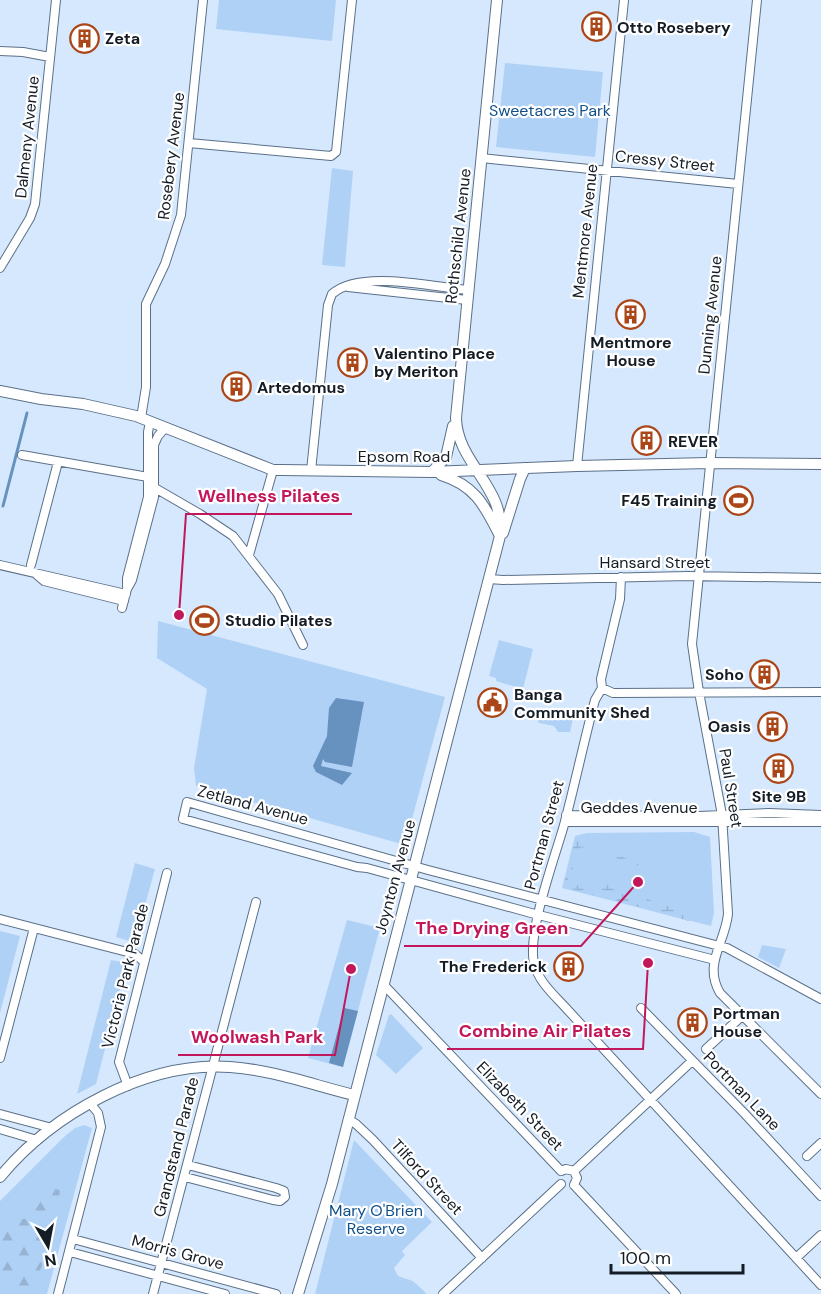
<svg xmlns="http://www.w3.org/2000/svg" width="821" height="1294" font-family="'DM Sans',sans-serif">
  <defs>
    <pattern id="forest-firs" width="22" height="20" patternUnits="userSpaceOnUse" patternTransform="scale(1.5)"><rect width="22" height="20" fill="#b0d1f6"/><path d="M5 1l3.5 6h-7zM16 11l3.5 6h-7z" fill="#96b3d3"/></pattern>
    <pattern id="wetland-marsh" width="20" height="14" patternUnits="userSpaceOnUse" patternTransform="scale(1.5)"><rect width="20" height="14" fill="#b0d1f6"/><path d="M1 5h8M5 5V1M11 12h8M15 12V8" fill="none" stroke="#96b3d3"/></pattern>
  </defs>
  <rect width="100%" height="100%" fill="#d5e8fe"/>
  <path fill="#b0d1f6" d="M219 0H336L332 41 216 29Z
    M505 63 603 72 595 157 496 147Z
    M332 168 353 171 345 267 322 265Z
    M158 621 445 697 405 845 196 786 194 768 207 689 157 658Z
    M499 640 533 649 523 689 496 681V678L489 676Z
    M535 709 573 718 570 732H558L554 726 539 723 532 714Z
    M694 832 710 837 714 913 711 926 562 888 575 836 587 833Z
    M135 863 155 869 136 938 132 942 116 937Z
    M347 920 380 928 343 1067 308 1058Z
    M0 931 20 936 0 1013Z
    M762 945 786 949 779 968 758 957Z
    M111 960 127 963 96 1084 77 1094Z
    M391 1014 423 1048 396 1074 376 1055 389 1015Z
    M84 1125 92 1128 47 1294H0V1201L64 1137 75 1128Z
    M354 1140 432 1222 402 1251 405 1255 394 1268 398 1276 413 1281 427 1294H315Z"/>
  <path fill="url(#forest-firs)" d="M35 1185 60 1190 55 1232 31 1294H14V1291L2 1277 0 1225 4 1217 26 1219Z"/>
  <path fill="url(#wetland-marsh)" d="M576 836 640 865V866L581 847 570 877 563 887Z
    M593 880 693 915 689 921 568 888 571 884 612 894 592 885Z"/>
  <path fill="#6791bf" d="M336 698 364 702 352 767 325 762 323 759 321 766 352 773 342 785 316 772 313 766 327 736 329 708Z
    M344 1008 358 1011 343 1067 329 1063Z"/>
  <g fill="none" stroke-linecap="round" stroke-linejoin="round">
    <path stroke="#6791bf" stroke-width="3" d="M3 506 27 413"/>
    <defs>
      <path id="minor" d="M757 0 692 644 699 692 722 815 728 914C725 943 703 964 720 993L821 1094
        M0 51 23 52 50 57
        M189 143 331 156 336 152 352 0
        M481 158 738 184
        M0 268 30 218 35 204 56 0
        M348 287 467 300
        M141 418 146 387V304L165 264 181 215 203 0
        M22 455 148 477
        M577 466 624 0
        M311 471 328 305 332 294C360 269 433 287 468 290
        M148 486 155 488 200 514 233 536 278 594 303 645
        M249 555 273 470
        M0 565 126 594
        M31 565 58 462
        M37 575 44 581 124 601
        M621 577 620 599 601 679 602 688 595 700C584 741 575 784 564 825 555 857 527 932 534 963 538 981 553 994 565 1007L821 1285
        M489 579 503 580 688 576 821 578
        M127 586V578L148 497V432L150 422
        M122 608 127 589 132 580 154 497V445L158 436 165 428
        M602 688 613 693 821 692
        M566 815 699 816 769 813 821 815
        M565 822H821
        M0 919 135 954 143 961
        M715 960 531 913 367 868 357 867 183 819 187 802 428 870 727 948 821 999
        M383 984 561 1171
        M641 1008 744 1113 821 1196
        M706 1049 743 1015
        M0 1058 34 928
        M128 1086 119 1062 167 873
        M0 1114 52 1128
        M348 1119 356 1124 373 1140 482 1258
        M0 1129 37 1140
        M807 1156 821 1143
        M561 1171 566 1169 574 1171 577 1178 574 1185
        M574 1171 692 1061
        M185 1177 273 1200 280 1201 285 1197 284 1191 276 1188 188 1165
        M574 1185 676 1294
        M73 1239 276 1294
        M70 1252 225 1294
        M796 1258 821 1235
        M58 1294 101 1127 98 1113 90 1103
        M153 1294 256 902
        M443 1294 561 1184"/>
      <path id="tertiary" d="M0 391 41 399 83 404 136 416 273 470H281L432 472 577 466 709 463 821 464
        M432 472 446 457 453 426
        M441 475C474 485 484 504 499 534
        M503 533 520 479 525 468
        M0 1177C52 1114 146 1061 230 1067 273 1070 313 1085 354 1095
        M298 1294 332 1184 500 536C506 487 457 464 456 418L497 0"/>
    </defs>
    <use href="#minor" stroke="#5b7088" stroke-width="10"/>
    <use href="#tertiary" stroke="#5b7088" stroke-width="12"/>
    <use href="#minor" stroke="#fff" stroke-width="8"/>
    <use href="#tertiary" stroke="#fff" stroke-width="10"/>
  </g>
  <defs>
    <symbol id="building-ring" viewBox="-11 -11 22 22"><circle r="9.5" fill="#fff" stroke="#ab4618" stroke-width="1.5"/><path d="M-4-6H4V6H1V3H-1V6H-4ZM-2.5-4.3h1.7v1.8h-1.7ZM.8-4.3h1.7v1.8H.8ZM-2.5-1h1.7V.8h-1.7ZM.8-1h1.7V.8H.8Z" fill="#ab4618"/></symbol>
    <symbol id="stadium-ring" viewBox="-11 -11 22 22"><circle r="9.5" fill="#fff" stroke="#ab4618" stroke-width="1.5"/><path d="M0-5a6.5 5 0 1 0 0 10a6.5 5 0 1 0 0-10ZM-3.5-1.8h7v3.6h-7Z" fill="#ab4618"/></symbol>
    <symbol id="civic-ring" viewBox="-11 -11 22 22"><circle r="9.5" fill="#fff" stroke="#ab4618" stroke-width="1.5"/><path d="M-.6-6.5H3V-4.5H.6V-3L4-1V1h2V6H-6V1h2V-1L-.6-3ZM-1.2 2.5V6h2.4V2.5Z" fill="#ab4618"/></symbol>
  </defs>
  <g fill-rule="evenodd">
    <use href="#building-ring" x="580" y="10" width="33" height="33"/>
    <use href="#building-ring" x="68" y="22" width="33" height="33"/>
    <use href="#building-ring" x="614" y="298" width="33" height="33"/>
    <use href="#building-ring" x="336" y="346" width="33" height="33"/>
    <use href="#building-ring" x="220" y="370" width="33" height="33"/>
    <use href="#building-ring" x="630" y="424" width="33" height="33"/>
    <use href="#stadium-ring" x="722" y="484" width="33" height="33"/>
    <use href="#stadium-ring" x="188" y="604" width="33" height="33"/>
    <use href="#building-ring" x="748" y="658" width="33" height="33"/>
    <use href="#civic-ring" x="476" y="686" width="33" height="33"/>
    <use href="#building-ring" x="756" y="710" width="33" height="33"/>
    <use href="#building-ring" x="762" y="752" width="33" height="33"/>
    <use href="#building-ring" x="552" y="950" width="33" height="33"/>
    <use href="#building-ring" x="676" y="1006" width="33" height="33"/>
  </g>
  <g text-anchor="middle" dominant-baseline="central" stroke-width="4.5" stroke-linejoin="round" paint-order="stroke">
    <g font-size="16" font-weight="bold" fill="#141c26" stroke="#fff" text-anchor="start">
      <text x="617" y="27">Otto Rosebery</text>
      <text x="105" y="38">Zeta</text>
      <text x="631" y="342" text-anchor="middle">Mentmore<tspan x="631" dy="18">House</tspan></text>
      <text x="374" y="353">Valentino Place<tspan x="374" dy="18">by Meriton</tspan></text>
      <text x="257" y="387">Artedomus</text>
      <text x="668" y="441">REVER</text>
      <text x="717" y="500" text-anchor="end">F45 Training</text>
      <text x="225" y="620">Studio Pilates</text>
      <text x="744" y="674" text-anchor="end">Soho</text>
      <text x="514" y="694">Banga<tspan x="514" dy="18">Community Shed</tspan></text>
      <text x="751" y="726" text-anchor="end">Oasis</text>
      <text x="779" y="796" text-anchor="middle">Site 9B</text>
      <text x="547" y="966" text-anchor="end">The Frederick</text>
      <text x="713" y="1013">Portman<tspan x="713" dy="18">House</tspan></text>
    </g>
    <g font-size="16" fill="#104f89" stroke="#fff">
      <text x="550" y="110">Sweetacres Park</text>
      <text x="376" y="1210">Mary O'Brien<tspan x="376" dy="18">Reserve</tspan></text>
    </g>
    <g font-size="16" fill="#141c26" stroke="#fff">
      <text transform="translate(27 137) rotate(-84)">Dalmeny Avenue</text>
      <text transform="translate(171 156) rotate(-83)">Rosebery Avenue</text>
      <text transform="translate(665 161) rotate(6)">Cressy Street</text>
      <text transform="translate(585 231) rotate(-84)">Mentmore Avenue</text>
      <text transform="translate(458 236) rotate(-84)">Rothschild Avenue</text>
      <text transform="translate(710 315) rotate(-84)">Dunning Avenue</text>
      <text x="404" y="456">Epsom Road</text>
      <text x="655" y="562">Hansard Street</text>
      <text transform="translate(731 788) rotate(81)">Paul Street</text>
      <text transform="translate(253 805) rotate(15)">Zetland Avenue</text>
      <text x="639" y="807">Geddes Avenue</text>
      <text transform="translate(544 835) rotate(-75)">Portman Street</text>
      <text transform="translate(395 877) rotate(-75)">Joynton Avenue</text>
      <text transform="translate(125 976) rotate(-76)">Victoria Park Parade</text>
      <text transform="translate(742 1091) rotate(46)">Portman Lane</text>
      <text transform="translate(520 1106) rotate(46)">Elizabeth Street</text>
      <text transform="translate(176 1147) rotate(-76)">Grandstand Parade</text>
      <text transform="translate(427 1177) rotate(47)">Tilford Street</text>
      <text transform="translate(178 1252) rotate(15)">Morris Grove</text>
    </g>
  </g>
  <path fill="none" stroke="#c2185b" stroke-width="2" d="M179 615L186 514H352M638 882L581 946H404M648 963L643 1049H447M351 969L335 1055H178"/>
  <g fill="#c2185b" stroke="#fff" stroke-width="2">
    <circle cx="179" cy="615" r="6"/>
    <circle cx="638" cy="882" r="6"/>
    <circle cx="648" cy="963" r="6"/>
    <circle cx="351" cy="969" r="6"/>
  </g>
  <g font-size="18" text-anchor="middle" font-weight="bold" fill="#c2185b" stroke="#fff" stroke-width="4.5" stroke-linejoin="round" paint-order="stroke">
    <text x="269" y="502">Wellness Pilates</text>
    <text x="492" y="934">The Drying Green</text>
    <text x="545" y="1037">Combine Air Pilates</text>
    <text x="257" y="1043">Woolwash Park</text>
  </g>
  <g transform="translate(48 1246) rotate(170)" stroke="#ffffff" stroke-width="4.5" paint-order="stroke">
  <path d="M0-4.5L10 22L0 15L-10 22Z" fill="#141c26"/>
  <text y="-9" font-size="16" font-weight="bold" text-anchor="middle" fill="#141c26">N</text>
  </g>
  <path d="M611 1264v9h132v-9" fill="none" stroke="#141c26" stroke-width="3"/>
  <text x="620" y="1264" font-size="18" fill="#141c26" stroke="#ffffff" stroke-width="4.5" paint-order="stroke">100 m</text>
</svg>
